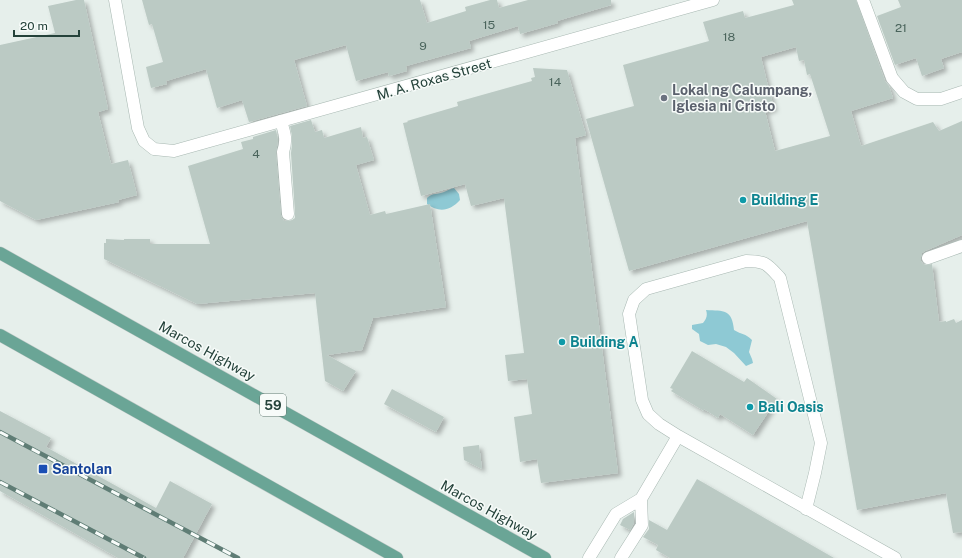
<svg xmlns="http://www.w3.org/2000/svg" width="962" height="558" font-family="'Public Sans',sans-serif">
  <defs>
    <filter id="shadow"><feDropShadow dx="3.5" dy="3.5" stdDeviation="2" flood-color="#0004"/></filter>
  </defs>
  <rect width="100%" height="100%" fill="#e6efeb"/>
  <path fill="#8ec9d4" d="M454 188 459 194 460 200C450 211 439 213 427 204V198C433 192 438 195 444 192 448 190 450 189 454 188Z
    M706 310C724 311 732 309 734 330 742 335 745 333 752 340L749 352 752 359 753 363 746 366 734 353 726 347 716 344 708 345 700 341 699 334 692 329V325L703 323C706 319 708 316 706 310Z"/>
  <path fill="#bbcac4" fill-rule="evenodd" filter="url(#shadow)" d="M76 0H84L108 109 98 112 111 164 128 160 137 195 118 200 119 202 36 220 0 201V45L55 33 48 6Z
    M142 0H420L427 23 466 11 465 7 490 0H497L499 8 528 0H611V5L557 21 558 23 520 34 518 26 469 41 471 48 406 66 407 71 389 76 388 72 356 81 346 45 294 60 307 106 249 122 242 100 217 108 206 69 166 81 167 84 151 88 146 67 163 62 152 24 149 25Z
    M792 0H856L885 81 889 86 893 98 851 111 861 146 933 122 939 131 962 121V235L925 251 922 253 921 257V261L923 264 927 265 932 264 939 322 946 321V322L954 319 956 323 962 320V532L953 533 946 493 857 510 807 221 629 271 586 119 634 106 623 65 709 41 703 22 743 11 745 18 794 5ZM796 47 799 61 804 60 807 75 810 74 830 136 775 151 765 111 774 108 767 82 761 57Z
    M898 0H962V52L941 59 944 68 922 76 916 58 895 65 877 16 901 7Z
    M533 68 567 70 586 135 575 138 618 473 541 483 537 459 520 462 514 417 532 414 527 379 508 381 505 355 524 353 504 198 471 206 465 184 421 196 403 123 408 122 407 121 458 106 457 102 532 81 531 78 535 77Z
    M311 120 315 132 322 130 324 138 361 127 363 138 367 137 374 160 356 165 370 215 385 211 386 214 430 204 446 307 373 318 362 350 327 355 356 371 343 391 325 381 315 293 197 304 104 259V243H106V239L124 240V239H150V244H210L188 166 243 149 241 142 253 139V137L276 130 278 140 276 153 281 215 282 218 284 221H288L292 220 295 218V213L291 153 292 145V136L290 126Z
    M692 351 744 382 747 378 777 399 753 435 720 414 718 418 704 409V411L671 391 673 389 670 388Z
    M392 389 444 417 436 432 384 404Z
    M0 411 51 438 46 447 156 508 170 481 212 504 183 558H118L0 491Z
    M479 445 482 469 464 460 463 447Z
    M697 479 834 558H670L656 550 658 545 643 537 649 529V520L667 530Z
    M634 512V523L630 530 620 525 623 519Z"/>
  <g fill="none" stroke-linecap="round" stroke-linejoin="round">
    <defs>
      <path id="service" d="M281 121C285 134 287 140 283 152L288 214
        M806 509 815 473 821 443 780 278C767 264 766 261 746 261L646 289 634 300 629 314 642 400 648 414 659 424 678 436 895 558
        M589 558 616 514 641 499 678 436
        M621 558 642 525 641 499"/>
      <path id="minor" d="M863 0 892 78 904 92 917 99H941L962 92
        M928 258 962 246"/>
      <path id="tertiary" d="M115 0 138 128 144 141 154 149 174 151 713 0"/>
      <path id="primary" d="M0 253 545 558
        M0 335 397 558"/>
    </defs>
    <use href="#service" stroke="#a8b8b2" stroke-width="13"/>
    <use href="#minor" stroke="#a8b8b2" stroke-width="13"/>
    <use href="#tertiary" stroke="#a8b8b2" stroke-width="13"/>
    <use href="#primary" stroke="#c2cac8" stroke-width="13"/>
    <use href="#service" stroke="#fff" stroke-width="12"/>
    <use href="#minor" stroke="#fff" stroke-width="12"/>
    <use href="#tertiary" stroke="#fff" stroke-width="12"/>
    <use href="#primary" stroke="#6aa596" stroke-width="12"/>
    <defs>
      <path id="rail" d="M0 432 238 558
        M0 482 144 558"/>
    </defs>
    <use href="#rail" stroke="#5f7d75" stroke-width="4.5"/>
    <use href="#rail" stroke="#f7fbf9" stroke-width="3" stroke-dasharray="9" stroke-linecap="butt"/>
  </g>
  <circle fill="#6b7280" stroke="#f7fbf9" stroke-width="1.5" cx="664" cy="98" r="4"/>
  <g fill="#0f9aa8" stroke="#f7fbf9" stroke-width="1.5">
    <circle cx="743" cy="200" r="4"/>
    <circle cx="562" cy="342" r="4"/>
    <circle cx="750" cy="407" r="4"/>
  </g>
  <rect fill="#1a4fb4" stroke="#f7fbf9" stroke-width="1.5" x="38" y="464" width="10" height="10" rx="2"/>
  <g text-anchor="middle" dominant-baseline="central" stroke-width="3" stroke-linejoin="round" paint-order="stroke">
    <g font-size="12" fill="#4a645c">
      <text x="489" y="25">15</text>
      <text x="901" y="28">21</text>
      <text x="729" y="37">18</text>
      <text x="423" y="46">9</text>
      <text x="555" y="82">14</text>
      <text x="256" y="154">4</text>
    </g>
    <rect fill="#f7fbf9" stroke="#637a73" stroke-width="1" x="260" y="394" width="26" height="22" rx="3"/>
    <g font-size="13" font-weight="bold" fill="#24423a">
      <text x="273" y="405">59</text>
    </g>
    <g font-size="14" fill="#24423a" stroke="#f7fbf9">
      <text transform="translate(434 79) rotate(-16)">M. A. Roxas Street</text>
      <text transform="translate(207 351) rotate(29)">Marcos Highway</text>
      <text transform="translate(489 510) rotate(29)">Marcos Highway</text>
    </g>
    <g font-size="14" font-weight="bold" fill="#5b616d" stroke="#f7fbf9" text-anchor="start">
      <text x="672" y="90">Lokal ng Calumpang,<tspan x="672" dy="16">Iglesia ni Cristo</tspan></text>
    </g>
    <g font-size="14" font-weight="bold" fill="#0d838f" stroke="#f7fbf9" text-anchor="start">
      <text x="751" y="200">Building E</text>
      <text x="570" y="342">Building A</text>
      <text x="758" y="407">Bali Oasis</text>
    </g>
    <g font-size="14" font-weight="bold" fill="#164399" stroke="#f7fbf9" text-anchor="start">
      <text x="52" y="469">Santolan</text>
    </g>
  </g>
  <path d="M14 30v6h65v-6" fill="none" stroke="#24423a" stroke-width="2"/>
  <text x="20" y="30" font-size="12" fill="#24423a" stroke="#f7fbf9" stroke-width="3" paint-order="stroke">20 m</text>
</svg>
